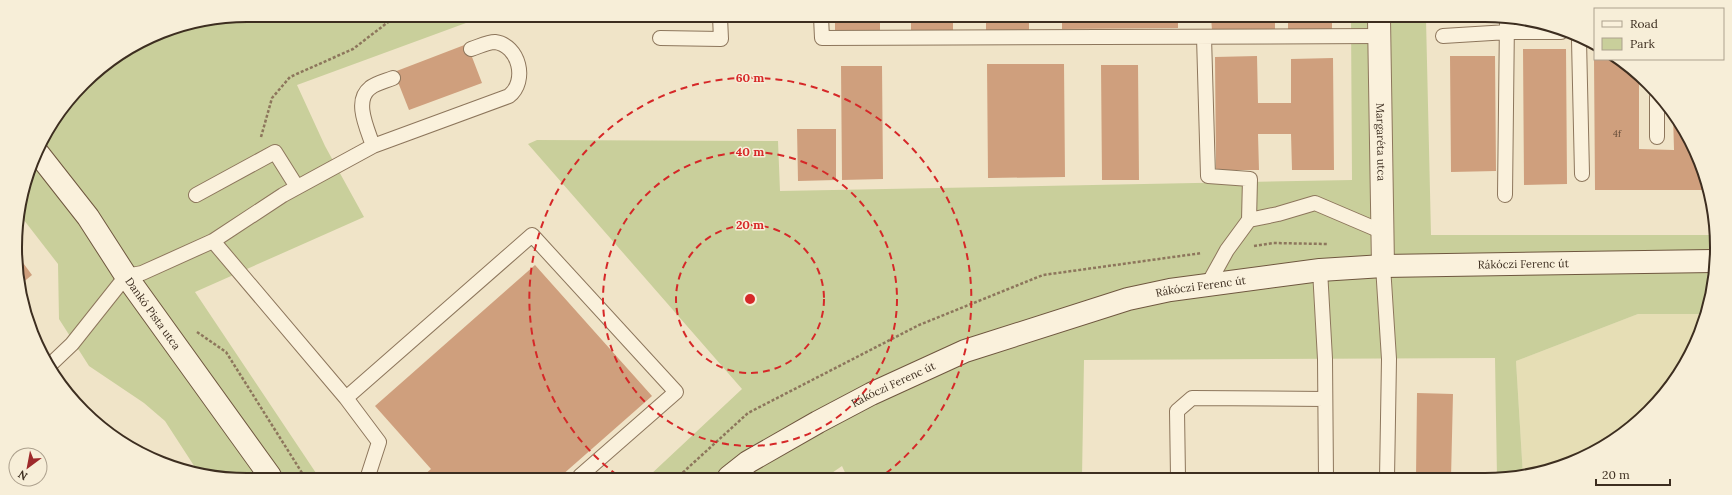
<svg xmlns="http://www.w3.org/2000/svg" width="1732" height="495" font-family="Lora,serif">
  <rect width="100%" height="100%" fill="#f0e4c8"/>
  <path fill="#e6deb5" d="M1638 314H1705L1693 351 1649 412 1587 456 1523 476 1516 361Z"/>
  <path fill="#c9cf9b" d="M248 15 485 16 297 85 325 146 364 217 195 292 318 476 200 475 165 421 144 403 89 366 59 319 58 264 20 215 39 144 94 73 159 33Z
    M1351 19H1426L1431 235H1713V293L1705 314H1638L1516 361 1523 476 1515 478H1497L1495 358 1084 360 1082 477H847L842 466 826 477 649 476 742 389 528 144 537 140 778 141 780 191 1352 180Z"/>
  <path fill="#cf9f7d" d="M835 17H880V32L835 33Z
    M911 17H953V32H911Z
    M986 18H1029V34L986 35Z
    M1062 18H1178V28L1062 29Z
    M1211 18 1275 19V29L1212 30Z
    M1288 19H1332V31H1288Z
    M467 44 482 83 409 110 394 72Z
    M1523 49H1566L1567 184 1524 185Z
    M1257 56 1258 103H1291V59L1333 58 1334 170H1292L1291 134H1258L1259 170H1216L1215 57Z
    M1450 56H1495L1496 171 1451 172Z
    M1594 59H1618L1639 79V149L1674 150 1673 114 1678 118 1707 190H1595Z
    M987 64H1064L1065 177 988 178Z
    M1101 65H1138L1139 180H1102Z
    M841 66H882L883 179 842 180Z
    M797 129H836V180L798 181Z
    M18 256 32 275 21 284Z
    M535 265 652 396 561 476H423L431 469 375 406Z
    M1417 393 1453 394 1451 478H1416Z"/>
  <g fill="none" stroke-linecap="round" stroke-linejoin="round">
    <defs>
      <path id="lane" d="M821 17 822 38 1379 36
        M1443 36 1508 32H1561
        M1204 37 1208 176 1250 179 1249 220
        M660 38 721 39 720 17
        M1579 40 1582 174
        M1657 97V137
        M373 146C368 130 353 101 370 88 376 83 386 81 393 78
        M196 195 275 152 297 187
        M1505 195 1507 19
        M213 241 346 398 379 442 368 476
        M1383 266 1389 359 1387 478
        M1320 270 1325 359 1326 478
        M1207 286 1227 250 1249 220 1278 214 1315 203 1383 232
        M51 364 72 344 126 276 142 273 213 241 283 195 373 146 509 96C528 81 519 45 495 42 487 42 478 47 471 49
        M346 398 532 235 676 392 580 476
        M1178 477 1177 411 1192 398 1325 399"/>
      <g id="street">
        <path id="s1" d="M1379 19 1383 266"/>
      </g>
      <g id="secondary">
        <path id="s2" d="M37 152 88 217 126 276 270 476"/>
        <path id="s3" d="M729 477 748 462 818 422 871 394 965 351 1128 299 1170 290 1320 270 1383 266 1713 261"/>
      </g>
    </defs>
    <use href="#lane" stroke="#8d765c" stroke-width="16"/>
    <use href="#street" stroke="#8d765c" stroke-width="24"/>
    <use href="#secondary" stroke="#6f573f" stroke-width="24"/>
    <path stroke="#8d765c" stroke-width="2.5" stroke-dasharray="3 2" stroke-linecap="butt" d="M261 137 272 98 290 77 353 49 396 16
      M1254 246 1273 243 1327 244
      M197 332 226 352 304 476
      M679 476 748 413 919 325 1043 275 1202 253"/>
    <use href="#lane" stroke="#faf1dc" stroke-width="14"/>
    <use href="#street" stroke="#faf1dc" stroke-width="22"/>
    <use href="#secondary" stroke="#faf1dc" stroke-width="22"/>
  </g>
  <g fill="none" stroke="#d62828" stroke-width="2" stroke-dasharray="7 5">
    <circle cx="750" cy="299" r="74"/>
    <circle cx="750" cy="299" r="147"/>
    <path d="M617 475A221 221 0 1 1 881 477"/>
  </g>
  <g text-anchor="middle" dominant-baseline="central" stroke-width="3" stroke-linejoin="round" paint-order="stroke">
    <g font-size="9" fill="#624a37">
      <text x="1617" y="133">4f</text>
    </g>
    <g font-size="11" fill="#3d2e20" stroke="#f7eed8">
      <text stroke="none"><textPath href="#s1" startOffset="123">Margaréta utca</textPath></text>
      <text stroke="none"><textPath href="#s3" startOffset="837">Rákóczi Ferenc út</textPath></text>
      <text stroke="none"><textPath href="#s3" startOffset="513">Rákóczi Ferenc út</textPath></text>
      <text stroke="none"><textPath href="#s2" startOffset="199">Dankó Pista utca</textPath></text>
      <text stroke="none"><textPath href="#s3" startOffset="189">Rákóczi Ferenc út</textPath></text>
    </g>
  </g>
  <path d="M0 0H1732V495H0ZM247 22H1485A225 225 0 0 1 1710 247V248A225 225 0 0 1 1485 473H247A225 225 0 0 1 22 248V247A225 225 0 0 1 247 22Z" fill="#f7eed8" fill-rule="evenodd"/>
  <path fill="none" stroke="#3d2e20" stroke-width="2" d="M247 22H1485A225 225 0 0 1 1710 247V248A225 225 0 0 1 1485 473H247A225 225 0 0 1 22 248V247A225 225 0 0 1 247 22Z"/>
  <circle cx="750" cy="299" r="6" fill="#d62828" stroke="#f7eed8" stroke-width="2"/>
  <g font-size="12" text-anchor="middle" font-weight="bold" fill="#d62828" stroke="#f7eed8" stroke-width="3" stroke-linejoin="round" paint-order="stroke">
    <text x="750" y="82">60 m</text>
    <text x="750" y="156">40 m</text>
    <text x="750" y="229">20 m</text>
  </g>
  <rect x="1594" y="8" width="130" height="52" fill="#f7eed8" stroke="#ada18e"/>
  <rect x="1602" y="21" width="20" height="6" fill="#faf1dc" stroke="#ada18e"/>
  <text x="1630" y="28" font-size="12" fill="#3d2e20">Road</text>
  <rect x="1602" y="38" width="20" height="12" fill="#c9cf9b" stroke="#ada18e"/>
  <text x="1630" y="48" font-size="12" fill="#3d2e20">Park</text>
  <g transform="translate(28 467) rotate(212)"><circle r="19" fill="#f7eed8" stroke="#ada18e"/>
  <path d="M0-3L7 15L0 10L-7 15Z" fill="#9e2a2b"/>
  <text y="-6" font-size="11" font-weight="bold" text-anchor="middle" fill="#3d2e20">N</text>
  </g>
  <path d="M1596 479v6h74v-6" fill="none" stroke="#3d2e20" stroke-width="2"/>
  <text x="1602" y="479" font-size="12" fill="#3d2e20" stroke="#f7eed8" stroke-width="3" paint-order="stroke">20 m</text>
</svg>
